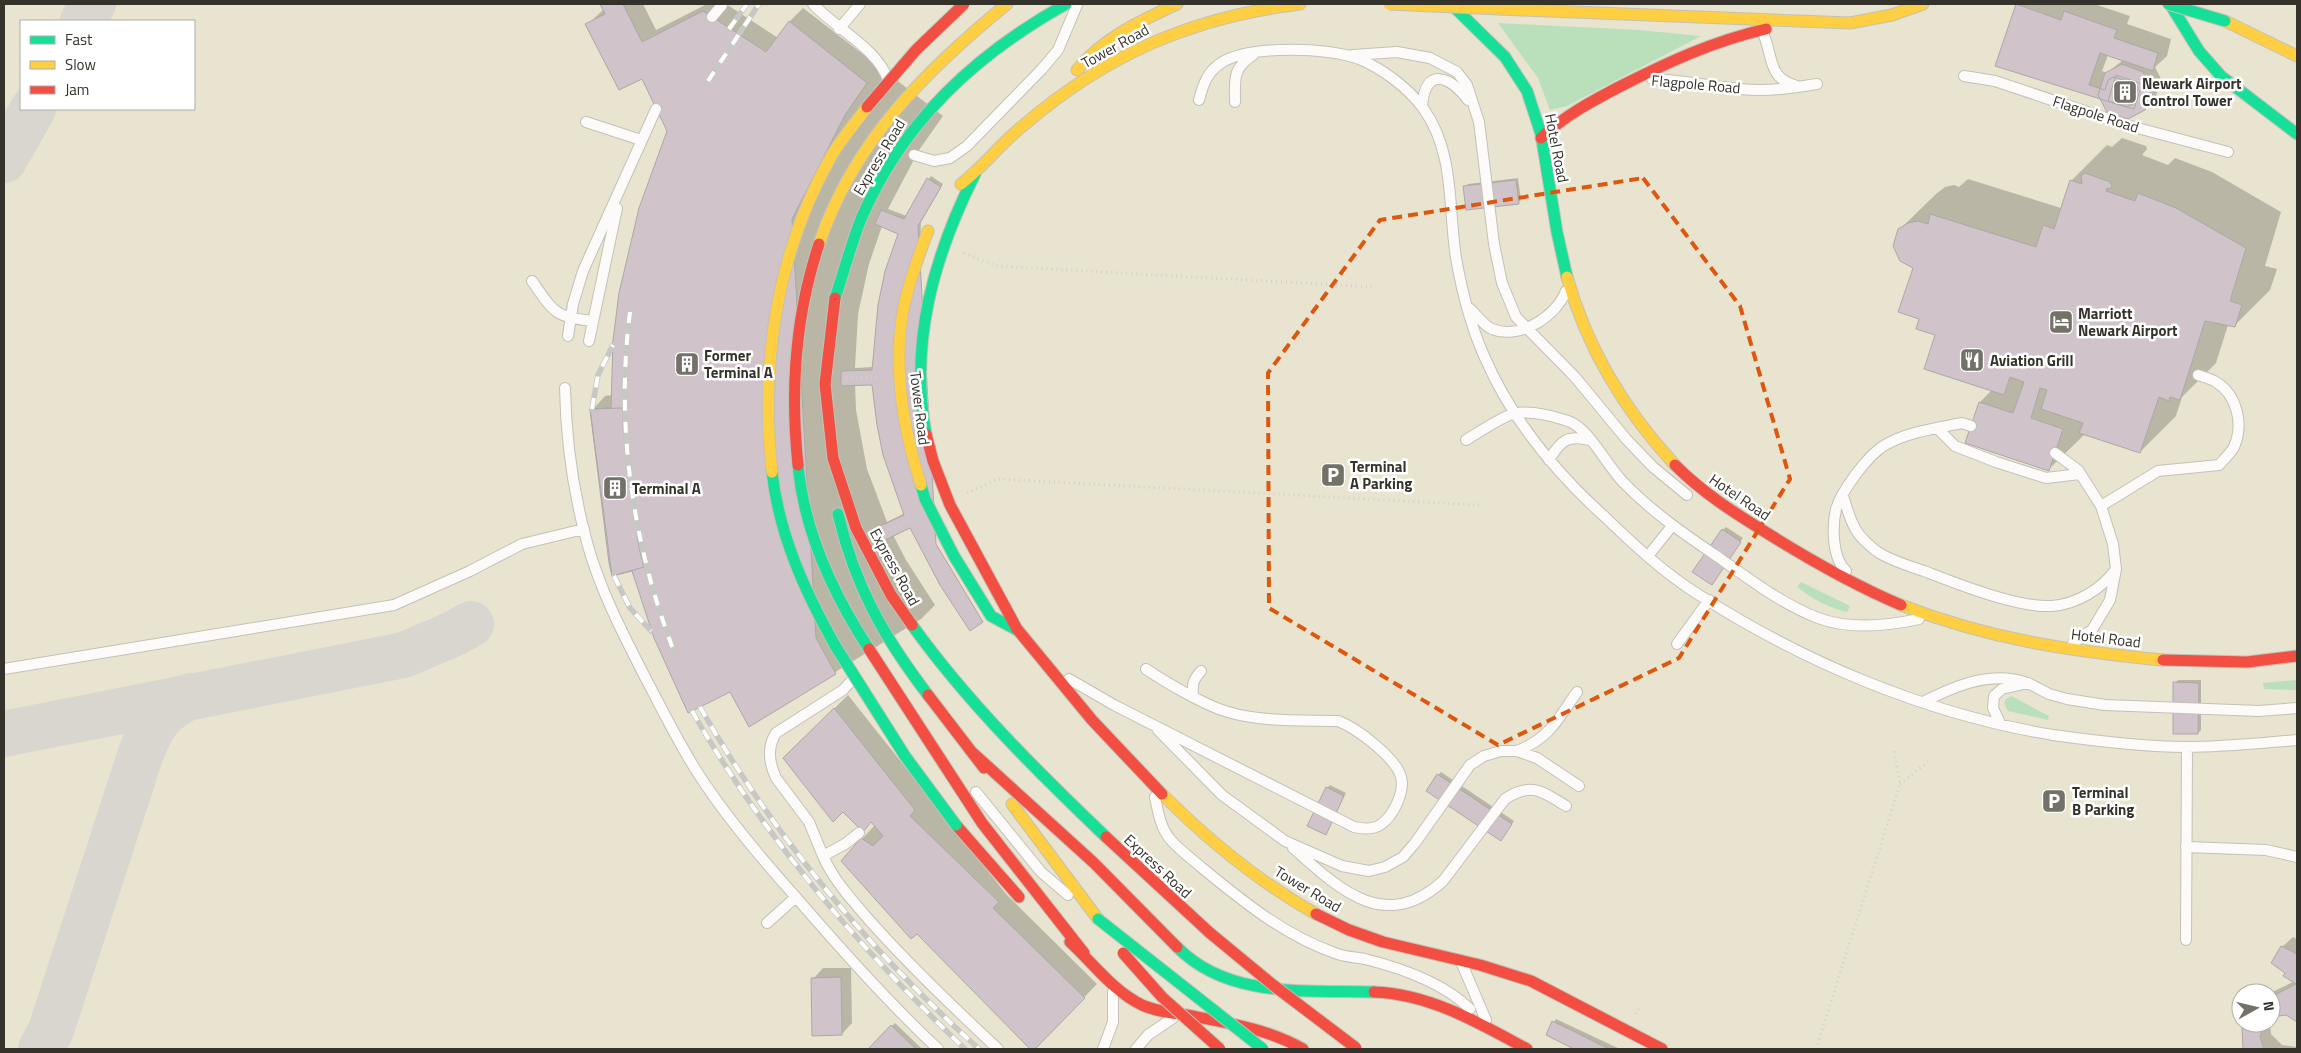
<svg xmlns="http://www.w3.org/2000/svg" width="2301" height="1053" font-family="'Titillium Web',sans-serif">
  <rect width="100%" height="100%" fill="#e8e6db"/>
  <path fill="#e8e4cf" fill-rule="evenodd" d="M4 4H2297V1049H4ZM21 21H194V109H21ZM2241 993H2271V1023H2241Z"/>
  <path fill="#b9e0bb" d="M1498 23 1639 30 1701 36 1567 106 1550 110 1538 78Z
    M1801 582 1850 606 1847 612C1828 608 1813 599 1797 587Z
    M2297 680V690L2264 689 2263 683Z
    M2011 696 2049 716 2048 720 2008 711 2004 703 2006 699Z"/>
  <path fill="#0003" fill-rule="evenodd" d="M602 4H643L656 30 707 4H726L778 38 790 21 803 8 943 116 919 150 888 209 907 216 931 176 943 184 921 222 911 527 893 535 906 560 935 605 921 619 750 725 731 690 632 570 592 410 605 396 612 395 669 131 643 77 587 25 604 9ZM882 226 899 233 873 367 855 368 858 314 869 264ZM874 383 905 513 887 522 867 469 856 410 855 384Z
    M2017 4H2094L2130 16 2127 24 2171 39 2167 56 2155 67 2161 79 2155 99 2144 109 2102 99 1997 66ZM2108 55 2123 60 2107 73 2102 71Z
    M2122 138 2146 146 2147 149 2142 155 2168 165 2175 158 2212 172 2281 212 2265 266 2277 269 2270 290 2234 326 2228 325 2216 363 2182 397 2176 416 2140 452 2085 434 2049 469 1967 442 1980 402 1992 390 1937 334 1915 268 1905 264 1896 253 1899 230 1936 194 1945 187 1954 185 1959 187 1968 179 2061 208 2071 181 2107 145 2112 147Z
    M1518 178 1521 200 1518 203 1465 187 1468 184Z
    M1726 527 1743 538 1714 581 1723 530Z
    M2178 680H2201V730L2198 733 2175 683Z
    M848 695 1006 894 1097 984 1034 1049 917 932 862 839 875 825 784 758Z
    M1441 772 1514 821 1504 836 1438 775Z
    M1330 785 1346 793 1325 833 1327 788Z
    M2293 937 2297 939V1020L2286 1014 2271 1016 2270 993 2293 982 2287 972 2282 947Z
    M823 968H851L852 1023 842 1034 813 979Z
    M1556 1019 1620 1049H1578L1547 1034Z
    M895 1023 922 1049H870Z
    M2246 1023H2270L2271 1034 2282 1045 2297 1047V1049H2245Z"/>
  <g fill="none" stroke-linecap="round" stroke-linejoin="round">
    <path stroke="#d8d6cf" stroke-width="46" d="M83 21 93 4
      M4 160 33 109
      M4 734 404 655 455 633 471 624
      M41 1049 51 1030 141 753C152 724 162 709 191 696"/>
  </g>
  <path fill="#d0c3ca" stroke="#aca8a6" d="M600 4H623L642 42 703 11 766 52 789 21 867 83 845 115 792 219 816 638 836 674 749 727 730 692 688 713 654 638 632 571 612 576 609 563 590 409 611 408 613 340 619 293 639 208 667 131 642 79 619 90 585 24 605 14Z
    M2016 4 2061 20 2064 11 2117 30 2114 38 2158 53 2153 71 2100 53 2089 85 2105 90 2108 80 2114 77 2134 83 2138 88 2133 104 2126 107 1995 66Z
    M2122 64 2143 72 2151 90 2145 110 2128 119 2107 112 2098 95 2105 73Z
    M2116 75 2142 84 2134 109 2108 101Z
    M2085 173 2110 182 2112 186 2110 189 2107 188 2106 191 2135 201 2138 193 2176 208 2246 248 2230 301 2242 305 2235 327 2205 321 2180 400 2170 397 2169 401 2159 397 2140 453 2079 433 2083 423 2041 409 2047 390 2040 388 2031 418 2063 429 2049 471 1965 443 1979 402 2013 413 2024 382 2010 377 2004 395 1924 369 1935 335 1916 329 1919 319 1898 312 1913 268 1900 261 1893 246 1898 229 1908 223 1918 221 1928 224 1930 214 2036 247 2043 225 2054 229 2070 180 2082 184 2081 176Z
    M927 178 941 187 918 226 936 544 983 622 970 631 940 585 910 528 877 544 871 530 904 515 883 455 877 425 872 385 841 386V371L872 370 878 305 885 271 898 234 875 224 881 210 904 219Z
    M1516 180 1519 204 1466 210 1463 186Z
    M623 408V427L639 548 644 567 612 576 590 409Z
    M1722 529 1741 542 1712 585 1692 572Z
    M2173 682 2199 683 2198 734H2173Z
    M834 708 915 810 910 816 999 902 993 908 1085 998 1035 1049H1030L917 934 911 939 841 861 861 838 873 846 883 836 871 822 863 832 843 812 833 822 783 758Z
    M1437 774 1512 824 1501 841 1426 791Z
    M1326 787 1344 796 1326 835 1307 826Z
    M2281 946 2297 954V1022L2286 1015 2271 1017V997L2296 984 2283 976 2285 973 2271 963Z
    M841 977 842 1035 812 1036 811 978Z
    M1552 1021 1573 1031 1609 1049H1574L1546 1035Z
    M2244 1023H2264L2260 1037 2264 1049H2243L2242 1028Z
    M891 1025 916 1049H868Z"/>
  <g fill="none" stroke-linecap="round" stroke-linejoin="round">
    <defs>
      <path id="lane" d="M813 4C835 28 878 49 888 80
        M712 17 722 5
        M839 29 860 4
        M1762 31C1774 55 1766 78 1797 86
        M1353 55 1397 52 1430 58 1457 72 1467 85 1479 122 1494 244 1502 283 1516 317 1575 377 1627 440 1653 467 1687 495
        M1964 76 1995 81 2126 125 2228 152
        M1652 79C1687 80 1721 89 1756 90 1777 91 1797 87 1817 84
        M1199 100C1203 85 1207 72 1221 63 1249 45 1328 47 1359 59 1383 69 1407 87 1423 108 1455 152 1448 207 1456 258 1462 292 1471 327 1485 358 1512 420 1555 472 1605 517 1633 544 1663 572 1696 593 1803 662 1926 714 2053 735 2096 741 2142 747 2186 747 2223 747 2260 743 2297 740
        M1235 102C1235 79 1232 69 1253 55
        M1422 107C1425 67 1449 75 1468 100
        M586 122 641 140
        M914 155 934 161 950 158 967 146 1042 69 1058 50 1077 5
        M532 281C554 312 554 317 592 321
        M1469 308C1476 314 1484 326 1492 329 1519 340 1556 317 1566 291
        M568 336 573 304 583 271 656 109
        M589 341 617 208
        M565 388C566 440 574 496 588 546 601 592 624 636 646 679 663 711 679 744 699 775 727 818 760 857 794 895 840 948 887 1001 938 1049
        M1937 428 1955 446 1996 462 2046 478 2080 474
        M1466 440C1476 434 1506 414 1516 413 1532 411 1553 416 1568 421 1589 428 1607 466 1623 482 1652 512 1684 534 1718 557 1749 579 1782 604 1818 618 1850 630 1887 626 1919 619
        M2055 453 2078 470 2101 506 2113 544 2116 569 2110 600 2092 630 2073 643
        M1549 460C1561 440 1567 435 1590 440
        M1843 496C1848 511 1852 529 1864 540 1868 544 1873 549 1878 552 1891 561 1910 566 1924 571 1958 584 2017 608 2052 606 2077 604 2102 589 2116 569
        M2101 506 2158 471 2219 465C2224 459 2231 453 2234 447 2244 424 2237 395 2216 382 2211 379 2204 377 2198 375
        M1648 556 1672 526
        M1846 571C1832 558 1832 526 1836 509 1842 490 1868 455 1885 445 1907 432 1937 428 1962 423L1971 426
        M1677 644 1709 600
        M4 669 394 605 470 571 522 544 584 529
        M853 679 843 690 776 733C767 747 769 763 776 778L809 822 823 856 845 844 859 833
        M1069 679 1114 705 1354 827C1363 829 1372 830 1380 825 1393 817 1405 792 1401 777 1396 758 1357 728 1338 721 1304 720 1260 722 1228 712 1206 706 1165 682 1146 669
        M1193 696C1192 684 1193 680 1201 671
        M1923 702C1955 686 1991 670 2027 683
        M2000 723 1993 708 1994 696 2002 689 2028 683 2049 694 2067 699 2105 705 2259 711 2297 708
        M1158 730 1222 795 1285 841 1342 866 1369 871 1385 867 1403 857 1415 843 1470 765 1484 756 1501 751H1517L1537 758 1579 786
        M1517 751C1550 738 1558 719 1577 692
        M976 792 1041 872 1068 895
        M1155 797C1158 811 1160 827 1170 839 1179 850 1191 858 1201 867 1241 900 1285 936 1335 953 1344 957 1355 957 1365 959 1401 968 1443 982 1470 1009
        M2186 847 2266 850 2297 857
        M1293 848C1339 889 1385 934 1443 881L1505 799C1531 782 1542 791 1566 806
        M823 856C834 881 852 900 870 921 910 966 954 1008 998 1049
        M767 923 796 897
        M2186 940 2187 747
        M1462 964 1486 1020
        M1103 1049 1113 1022V992
        M1136 1049 1148 1035 1173 1018"/>
      <path id="fast" d="M1451 4 1505 57 1527 91 1541 134 1557 232 1567 277
        M2170 4 2199 51 2221 76 2297 134
        M835 298C844 272 851 244 861 219 903 121 975 55 1066 4
        M926 434C909 342 934 256 975 174
        M798 465C804 531 833 594 869 649
        M772 472C779 535 805 592 836 647
        M921 485 925 499 954 556 991 616 1017 630
        M838 514C855 586 883 636 928 695
        M912 625C968 703 1037 771 1106 837
        M1177 947C1228 999 1307 990 1374 992"/>
      <path id="slow" d="M1522 10 1850 23 1892 15 1923 4
        M2225 21 2297 56
        M1077 70C1103 38 1140 21 1177 4
        M961 184C984 166 1002 142 1025 124 1107 54 1193 17 1300 4
        M819 244C853 142 926 70 1007 4
        M1567 277C1587 348 1625 411 1675 465
        M772 472C760 361 777 250 833 153 843 137 856 122 867 107
        M921 485C903 429 893 369 903 311 908 284 918 257 928 231
        M1901 605C1988 639 2070 651 2163 660
        M1162 794C1208 840 1259 882 1316 914
        M1012 804 1098 919"/>
      <path id="jam" d="M1541 138C1564 116 1592 101 1621 86 1668 62 1714 41 1766 29
        M835 298 825 384 833 458 856 528 891 595 912 625
        M926 434 933 461 950 505 1017 629 1092 720 1162 794
        M798 465C790 389 795 316 819 244
        M1675 465C1703 493 1733 512 1767 533 1810 560 1854 585 1901 605
        M869 649 982 823 1084 953
        M2163 660 2247 662 2297 656
        M928 695 984 768
        M973 753 1094 863 1177 947
        M956 825 1019 897
        M1106 837 1210 933
        M1316 914 1349 930 1383 942 1480 965 1531 981 1662 1049
        M1070 942C1093 963 1113 991 1142 1005 1155 1011 1171 1013 1186 1015 1227 1023 1266 1028 1303 1049
        M1374 992C1430 994 1479 1023 1527 1049"/>
    </defs>
    <use href="#lane" stroke="#c3c1b8" stroke-width="12"/>
    <use href="#fast" stroke="#c3c1b8" stroke-width="13"/>
    <use href="#slow" stroke="#c3c1b8" stroke-width="13"/>
    <use href="#jam" stroke="#c3c1b8" stroke-width="13"/>
    <path stroke="#d2d1cd" stroke-width="3" stroke-dasharray="1 4" stroke-linecap="butt" d="M885 220 907 229
      M964 253 996 266 1374 287
      M846 378 880 377
      M967 493 998 479 1479 505
      M881 534 912 519
      M1900 784 1928 762
      M1636 1014 1640 1006
      M1816 1049 1900 784 1894 750"/>
    <use href="#lane" stroke="#fcfbfa" stroke-width="10"/>
    <use href="#fast" stroke="#16e098" stroke-width="11"/>
    <use href="#slow" stroke="#ffcf43" stroke-width="11"/>
    <use href="#jam" stroke="#f24e42" stroke-width="11"/>
    <defs>
      <path id="rail" d="M729 29 747 4
        M708 81 759 4
        M630 312C615 427 633 547 675 654
        M592 409 598 375 613 345
        M614 576 630 608 651 631
        M700 707C773 835 869 950 979 1049
        M692 711C765 839 859 948 965 1049"/>
    </defs>
    <use href="#rail" stroke="#c7c7c3" stroke-width="5.5"/>
    <use href="#rail" stroke="#fff" stroke-width="4" stroke-dasharray="11" stroke-linecap="butt"/>
    <defs>
      <path id="fast-bridge" d="M2168 4 2225 21
        M836 647 905 756 956 825
        M1098 919 1263 1049"/>
      <path id="slow-bridge" d="M1389 4 1522 10"/>
      <path id="jam-bridge" d="M867 107 916 50 964 4
        M1210 933 1273 985 1356 1048
        M1123 953 1162 997 1220 1049"/>
    </defs>
    <use href="#fast-bridge" stroke="#c3c1b8" stroke-width="13" stroke-linecap="butt"/>
    <use href="#slow-bridge" stroke="#c3c1b8" stroke-width="13" stroke-linecap="butt"/>
    <use href="#jam-bridge" stroke="#c3c1b8" stroke-width="13" stroke-linecap="butt"/>
    <use href="#fast-bridge" stroke="#16e098" stroke-width="11"/>
    <use href="#slow-bridge" stroke="#ffcf43" stroke-width="11"/>
    <use href="#jam-bridge" stroke="#f24e42" stroke-width="11"/>
  </g>
  <path fill="none" stroke="#df570e" stroke-width="4" stroke-dasharray="10 6" stroke-linejoin="round" d="M1643 178 1740 306 1790 479 1679 658 1498 745 1269 608 1268 373 1380 220Z"/>
  <defs>
    <symbol id="building-square" viewBox="-11 -11 22 22"><rect x="-9" y="-9" width="18" height="18" rx="4" fill="#737168" stroke="#fff"/><path d="M-4-6H4V6H1V3H-1V6H-4ZM-2.5-4.3h1.7v1.8h-1.7ZM.8-4.3h1.7v1.8H.8ZM-2.5-1h1.7V.8h-1.7ZM.8-1h1.7V.8H.8Z" fill="#fff"/></symbol>
    <symbol id="hotel-square" viewBox="-11 -11 22 22"><rect x="-9" y="-9" width="18" height="18" rx="4" fill="#737168" stroke="#fff"/><path d="M-6-4.5h1.5V1H6V5H4.5V3h-9V5H-6ZM-4 0a1.8 1.8 0 1 1 3.6 0ZM.5 0V-2.5h3Q6-2.5 6 0Z" fill="#fff"/></symbol>
    <symbol id="restaurant-square" viewBox="-11 -11 22 22"><rect x="-9" y="-9" width="18" height="18" rx="4" fill="#737168" stroke="#fff"/><path d="M-5-6h1v4h1v-4h1v4h1v-4h1v5L-1.5 .5V6h-2V.5L-5-1ZM5-6V6H3V1.5H1.5Q1.5-4 5-6Z" fill="#fff"/></symbol>
    <symbol id="parking-square" viewBox="-11 -11 22 22"><rect x="-9" y="-9" width="18" height="18" rx="4" fill="#737168" stroke="#fff"/><path d="M-3.5-5.5H1a3.5 3.5 0 0 1 0 7H-1V5.5H-3.5ZM-1-3.4V-.6H.8a1.4 1.4 0 0 0 0-2.8Z" fill="#fff"/></symbol>
  </defs>
  <g fill-rule="evenodd">
    <use href="#building-square" x="2111" y="78" width="28" height="28"/>
    <use href="#hotel-square" x="2047" y="308" width="28" height="28"/>
    <use href="#restaurant-square" x="1958" y="346" width="28" height="28"/>
    <use href="#building-square" x="673" y="350" width="28" height="28"/>
    <use href="#parking-square" x="1319" y="461" width="28" height="28"/>
    <use href="#building-square" x="601" y="474" width="28" height="28"/>
    <use href="#parking-square" x="2040" y="787" width="28" height="28"/>
  </g>
  <g text-anchor="middle" dominant-baseline="central" stroke-width="5" stroke-linejoin="round" paint-order="stroke">
    <g font-size="15" fill="#34322a" stroke="#fff">
      <text transform="translate(1115 46) rotate(-29)">Tower Road</text>
      <text transform="translate(1696 84) rotate(5)">Flagpole Road</text>
      <text transform="translate(2096 114) rotate(18)">Flagpole Road</text>
      <text transform="translate(1557 148) rotate(79)">Hotel Road</text>
      <text transform="translate(879 157) rotate(-59)">Express Road</text>
      <text transform="translate(920 408) rotate(83)">Tower Road</text>
      <text transform="translate(1740 497) rotate(34)">Hotel Road</text>
      <text transform="translate(895 567) rotate(61)">Express Road</text>
      <text transform="translate(2106 638) rotate(7)">Hotel Road</text>
      <text transform="translate(1158 866) rotate(43)">Express Road</text>
      <text transform="translate(1308 889) rotate(31)">Tower Road</text>
    </g>
    <g font-size="15" font-weight="bold" fill="#34322a" stroke="#fff" text-anchor="start">
      <text x="2142" y="83">Newark Airport<tspan x="2142" dy="17">Control Tower</tspan></text>
      <text x="2078" y="313">Marriott<tspan x="2078" dy="17">Newark Airport</tspan></text>
      <text x="704" y="355">Former<tspan x="704" dy="17">Terminal A</tspan></text>
      <text x="1990" y="360">Aviation Grill</text>
      <text x="1350" y="466">Terminal<tspan x="1350" dy="17">A Parking</tspan></text>
      <text x="632" y="488">Terminal A</text>
      <text x="2072" y="792">Terminal<tspan x="2072" dy="17">B Parking</tspan></text>
    </g>
  </g>
  <rect width="2301" height="1053" fill="none" stroke="#34322a" stroke-width="10"/>
  <rect x="20" y="20" width="175" height="90" fill="#ffffff" stroke="#aeadaa"/>
  <rect x="30" y="36" width="25" height="8" fill="#16e098" stroke="#aeadaa"/>
  <text x="65" y="45" font-size="15" fill="#34322a">Fast</text>
  <rect x="30" y="61" width="25" height="8" fill="#ffcf43" stroke="#aeadaa"/>
  <text x="65" y="70" font-size="15" fill="#34322a">Slow</text>
  <rect x="30" y="86" width="25" height="8" fill="#f24e42" stroke="#aeadaa"/>
  <text x="65" y="95" font-size="15" fill="#34322a">Jam</text>
  <g transform="translate(2256 1008) rotate(82)"><circle r="24" fill="#ffffff" stroke="#aeadaa"/>
  <path d="M0-4L9 19L0 12L-9 19Z" fill="#737168"/>
  <text y="-8" font-size="14" font-weight="bold" text-anchor="middle" fill="#34322a">N</text>
  </g>
</svg>
